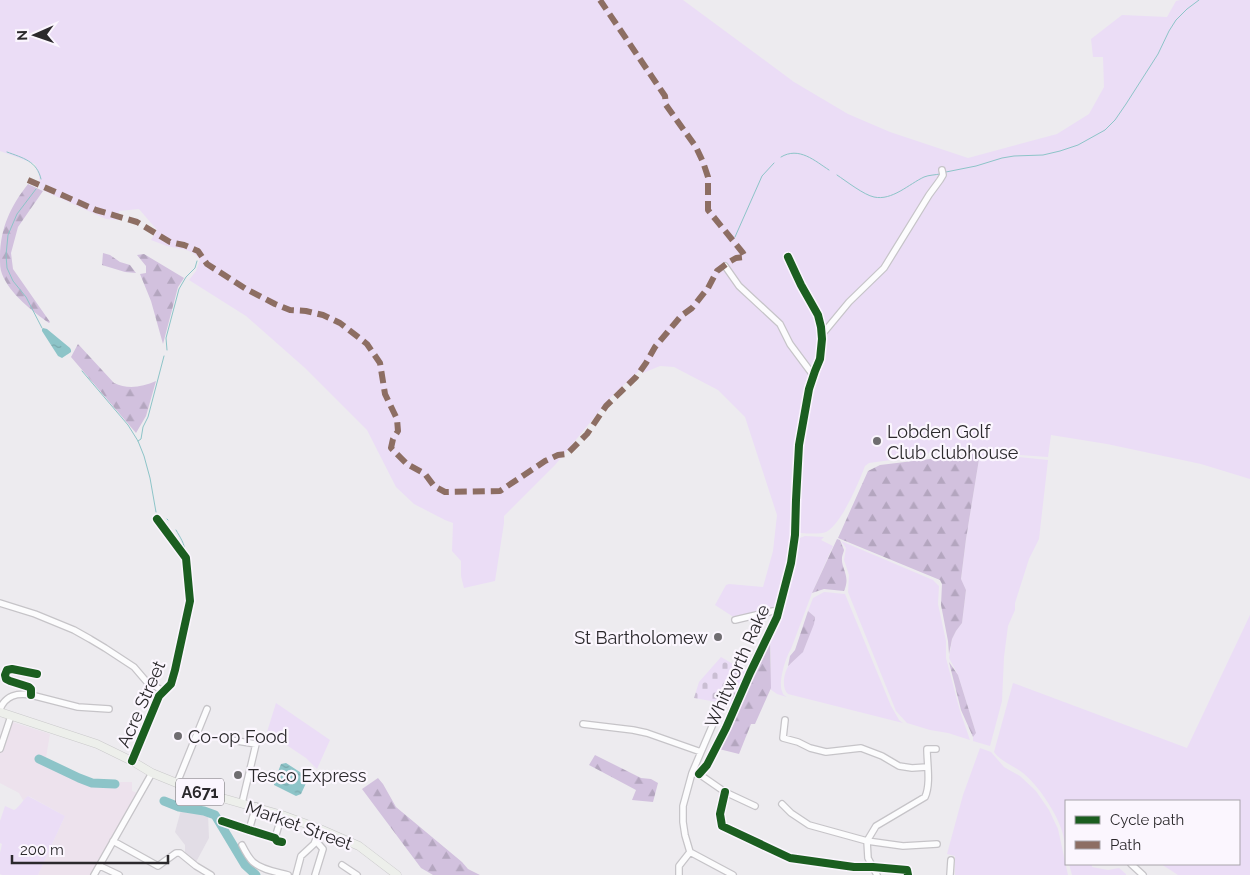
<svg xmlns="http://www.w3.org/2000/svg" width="1250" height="875" font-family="Raleway,sans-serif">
  <defs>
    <pattern id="forest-firs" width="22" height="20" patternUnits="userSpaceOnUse" patternTransform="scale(1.25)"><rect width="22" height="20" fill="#d2c1de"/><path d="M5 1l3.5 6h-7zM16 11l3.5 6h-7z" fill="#b4a6bf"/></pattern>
    <pattern id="cemetery-stones" width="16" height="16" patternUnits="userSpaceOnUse" patternTransform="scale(1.25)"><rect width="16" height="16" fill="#ebddf6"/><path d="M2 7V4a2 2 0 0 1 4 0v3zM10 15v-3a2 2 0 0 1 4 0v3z" fill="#cabed3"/></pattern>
    <pattern id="water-ripples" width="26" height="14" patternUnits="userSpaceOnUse" patternTransform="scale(1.25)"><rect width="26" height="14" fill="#8dc4c8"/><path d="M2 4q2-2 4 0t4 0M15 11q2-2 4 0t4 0" fill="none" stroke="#7aa8ac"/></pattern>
  </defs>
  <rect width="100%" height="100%" fill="#edebef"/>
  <path fill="#e2dde6" d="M181 810 208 814 209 838 196 862 185 854V845L175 832Z"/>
  <path fill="#ede2ed" d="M6 720 50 734 45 763 80 780 99 785H115L116 782H132V791L137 793 91 875H38L65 816 29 796 23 800 19 793 0 783V737Z"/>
  <path fill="#ebddf6" d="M0 0H683L794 82 848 114 890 132 968 158 1057 134 1089 114 1104 87 1103 57H1093L1091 39 1122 15 1167 17 1176 1 1180 0H1250V479L1201 464 1107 444 1051 435 1048 457 963 451 954 452 948 450 891 460 869 463 865 466C859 482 841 525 826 532 818 535 800 533 791 532L783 590 777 608 735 618 715 605 726 585 729 584 763 587 773 551 777 515 745 417 718 390 674 367 660 366 643 373 640 370 612 396 555 465 504 516V523L495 581 464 588 461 576V561L452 551 453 523 445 520 414 504 396 487 367 430 305 368 246 316 189 280 196 271 200 260C190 247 181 250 167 246 162 244 156 242 151 240L157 230 139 209 119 211 118 220 106 219 40 189 39 176 35 164 0 151Z
    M980 453 1048 460 1039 539 1029 559 1015 603V610L1008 626 1004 657 1002 701 990 746 973 741V737L976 733 958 675 949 658 952 639 956 631 962 623 966 590 961 580 966 539Z
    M805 536 824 537 821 540 833 546 812 593 791 649C786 656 778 683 782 691 783 695 784 695 787 697L777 694 770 689 771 661 770 637 782 609 797 539Z
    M841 541 933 580 939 586 938 604 946 641V658L960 711 970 740 948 733 930 730 907 723 896 711 848 592 849 575 844 560 846 548Z
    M824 592 845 594 891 706 899 720 903 723 788 694C781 688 784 672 789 665 793 660 800 656 803 651 808 642 811 627 815 617L808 611 813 598Z
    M1250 615V875H1178L1161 864H1239V801H1066V851C1065 844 1064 838 1062 831 1056 812 1038 785 1023 773 1013 765 1001 762 994 752L1013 683 1187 748Z
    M276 703 330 740 317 769 306 758 267 732Z
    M980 748 991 752 1004 767 1020 776 1036 791 1049 810 1058 829 1068 875H955V856L947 854 963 795Z
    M28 796 65 816 38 875H2L0 874V853L2 844 0 843V821L5 806 14 810C20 807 22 800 28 796Z
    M1069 864H1092V867L1108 870 1119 868 1126 874V875H1072Z"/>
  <path fill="url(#forest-firs)" d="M28 184 43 191 18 227 11 253 13 269 50 322 49 323C32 311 10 294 2 274 0 269 0 264 0 258 0 229 10 207 28 184Z
    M103 253 110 255 120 262 130 265 136 273 125 272 102 265Z
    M144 254 184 278 178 287 163 344 151 301 140 274 146 273V266L137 255Z
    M78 344 114 383C128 390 142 387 156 381L146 416 136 433 71 357Z
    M980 453 966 539 961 579 966 590 962 623 956 631 952 639 949 654 948 641 941 605 942 584 940 580 838 538 868 471 880 465Z
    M837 539 840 540 844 550C844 551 842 556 842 558 841 569 851 576 844 591L824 589 812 593Z
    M808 611 815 617 814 624 803 652 788 666 790 656 795 650Z
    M770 637 771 688 755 724H751L739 754 719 749Z
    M949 662 958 675 976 733 973 737 961 710Z
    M595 755 641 778 651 779 658 783 653 802 632 800 636 790 589 765Z
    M378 778 383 784 396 807 462 862 468 869 480 875H433L421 868 362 789Z"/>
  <path fill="url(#cemetery-stones)" d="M721 657 748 673 734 705 694 698 699 682Z"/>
  <path fill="url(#water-ripples)" d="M43 328 47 329 70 348 71 350V352L62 358 58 356 42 331V329Z
    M286 763 306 776 307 781 301 794 296 796 274 785V782L281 764Z"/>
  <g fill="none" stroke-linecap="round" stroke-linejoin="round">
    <path stroke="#8dc4c8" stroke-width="1" d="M7 152C23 158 37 161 41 179
      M781 157C799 146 815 161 829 170
      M946 172 976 166 1002 158 1014 156 1043 155 1060 151 1078 145 1105 130 1115 120 1126 104 1158 54 1169 31 1176 20 1187 9 1199 0
      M837 175C846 181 864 195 874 197 892 201 909 184 924 177 929 175 935 175 940 174
      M36 189 17 214 8 235 6 255 7 268 13 281 26 297 42 328
      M735 237 762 176 774 163
      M167 350 166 338 179 289 186 277 195 268 197 261
      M82 371 128 425 138 441 144 456 150 478 156 512
      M138 441 141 439 143 427 148 417 164 356
      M167 519 168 520
      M176 530C180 537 185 544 185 552"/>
    <path stroke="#8dc4c8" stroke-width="9" d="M39 759 79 778 92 783 115 784
      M164 801 179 807 204 811 215 815 245 865 256 875"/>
    <defs>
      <path id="minor" d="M725 266 739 286 780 324 790 344 813 375
        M822 334 825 331 849 302 884 268 929 195 940 180 943 175 942 170
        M0 603 35 614 74 630 90 639 105 648 134 667 146 681 163 691
        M735 620 773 611 779 612
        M31 695V689L29 687 10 681 6 679 5 675 7 670 12 669 37 674
        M0 709C6 695 17 693 31 695L78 707 109 709
        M785 720 783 738 798 742 810 748 826 752 861 748 882 756 899 766 912 768 927 767
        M583 724 633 730 647 733 701 752
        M231 740 256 744 242 803
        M0 749 11 716
        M132 761 159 696 171 684 175 670 190 601 186 558 157 519
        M696 774H699L725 792 755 806
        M699 774 707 765 726 728 750 673 777 617 791 563 795 535 796 500 799 445 809 389 815 371 820 359 822 339 821 327 818 315 801 285 788 257
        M177 783 207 709
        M725 792 720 814 722 826 790 858 854 867H873L907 870 908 875
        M782 804 791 813 809 825 867 841 903 846 937 844
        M222 821 249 830 275 838 277 841 282 842
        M249 830 256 806
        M275 838 282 815
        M113 841 158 866 176 853H180L196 866 211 875
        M242 845C245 851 248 857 253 862 262 870 277 872 288 875
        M690 852 685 835 683 822V806L692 773 716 717
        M690 852 733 875
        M1131 864 1143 875
        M342 865 357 875
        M100 866 119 875
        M94 875 152 773
        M296 875 301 856 314 844 320 829
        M315 875 323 849 316 841
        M679 875V866L690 852
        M877 875 868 858 867 841 876 826 925 797C931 784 927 763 927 749H936
        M950 875 951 860"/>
      <path id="major" d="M0 712 97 744 132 761 152 773 194 790 282 815 320 829 359 846 397 875"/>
    </defs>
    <use href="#minor" stroke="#c6c4c8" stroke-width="8"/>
    <use href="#major" stroke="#cac9cb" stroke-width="9"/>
    <use href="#minor" stroke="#fcfcfd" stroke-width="5.5"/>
    <use href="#major" stroke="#edefeb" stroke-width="8"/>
    <path stroke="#8d6e63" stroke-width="6" stroke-dasharray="12 6" stroke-linecap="butt" d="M28 180 96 210 137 222 170 242 184 245 198 251 207 264 246 289 275 304 290 310 306 311 323 315 340 323 367 344 380 363 385 394 397 419 398 431 393 439 391 448 407 464 425 474 434 486 445 492 500 491 545 461 558 455 567 454 587 434 606 406 636 377 646 363 655 347 681 316 692 308 708 288 717 271 729 262 736 258 745 257 743 253 708 210V177L703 162 696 147 666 105 665 96 600 0"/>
    <defs>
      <path id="cycleway" d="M31 695V689L29 687 10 681 6 679 5 675 7 670 12 669 37 674
        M132 761 159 696 171 684 175 670 190 601 186 558 157 519
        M699 774 707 765 726 728 750 673 777 617 791 563 795 535 796 500 799 445 809 389 815 371 820 359 822 339 821 327 818 315 801 285 788 257
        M725 792 720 814 722 826 790 858 854 867H873L907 870 908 875
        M222 821 249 830 275 838 277 841 282 842"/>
    </defs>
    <use href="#cycleway" stroke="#fbf6fe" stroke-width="11"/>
    <use href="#cycleway" stroke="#1b5e20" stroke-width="8"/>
  </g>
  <g fill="#6f6d70" stroke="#fbf6fe" stroke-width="2">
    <circle cx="877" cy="441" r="5"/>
    <circle cx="718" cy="637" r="5"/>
    <circle cx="178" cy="736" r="5"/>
    <circle cx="238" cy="775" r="5"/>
  </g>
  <g text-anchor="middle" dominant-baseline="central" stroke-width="4.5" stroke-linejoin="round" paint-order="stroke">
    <rect fill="#fbf6fe" stroke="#69666b" stroke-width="1" x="176" y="778.5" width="48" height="27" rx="4"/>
    <g font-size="16" font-weight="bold" fill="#2b292c">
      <text x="200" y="792">A671</text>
    </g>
    <g font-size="18" fill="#2b292c" stroke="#fbf6fe" text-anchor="start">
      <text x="887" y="431">Lobden Golf<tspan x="887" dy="21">Club clubhouse</tspan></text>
      <text x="708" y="637" text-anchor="end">St Bartholomew</text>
      <text x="188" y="736">Co-op Food</text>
      <text x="248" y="775">Tesco Express</text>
    </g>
    <g font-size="18" fill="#2b292c" stroke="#fbf6fe">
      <text transform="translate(737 666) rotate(-66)">Whitworth Rake</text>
      <text transform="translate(141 704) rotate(-66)">Acre Street</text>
      <text transform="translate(299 825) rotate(20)">Market Street</text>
    </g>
  </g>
  <rect x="1065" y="800" width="175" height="65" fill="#fbf6fe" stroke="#a8a4aa"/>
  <rect x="1075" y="816" width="25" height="8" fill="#1b5e20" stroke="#a8a4aa"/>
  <text x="1110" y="825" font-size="15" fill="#2b292c">Cycle path</text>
  <rect x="1075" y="841" width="25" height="8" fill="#8d6e63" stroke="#a8a4aa"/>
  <text x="1110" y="850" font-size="15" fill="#2b292c">Path</text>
  <g transform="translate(35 35) rotate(268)" stroke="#fbf6fe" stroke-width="4" paint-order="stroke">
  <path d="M0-4L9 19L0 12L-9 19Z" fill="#2b292c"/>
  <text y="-8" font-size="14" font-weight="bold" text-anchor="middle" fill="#2b292c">N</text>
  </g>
  <path d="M12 855v8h156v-8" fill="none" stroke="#2b292c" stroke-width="2.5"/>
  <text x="20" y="855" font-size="15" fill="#2b292c" stroke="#fbf6fe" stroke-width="4" paint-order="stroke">200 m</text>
</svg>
